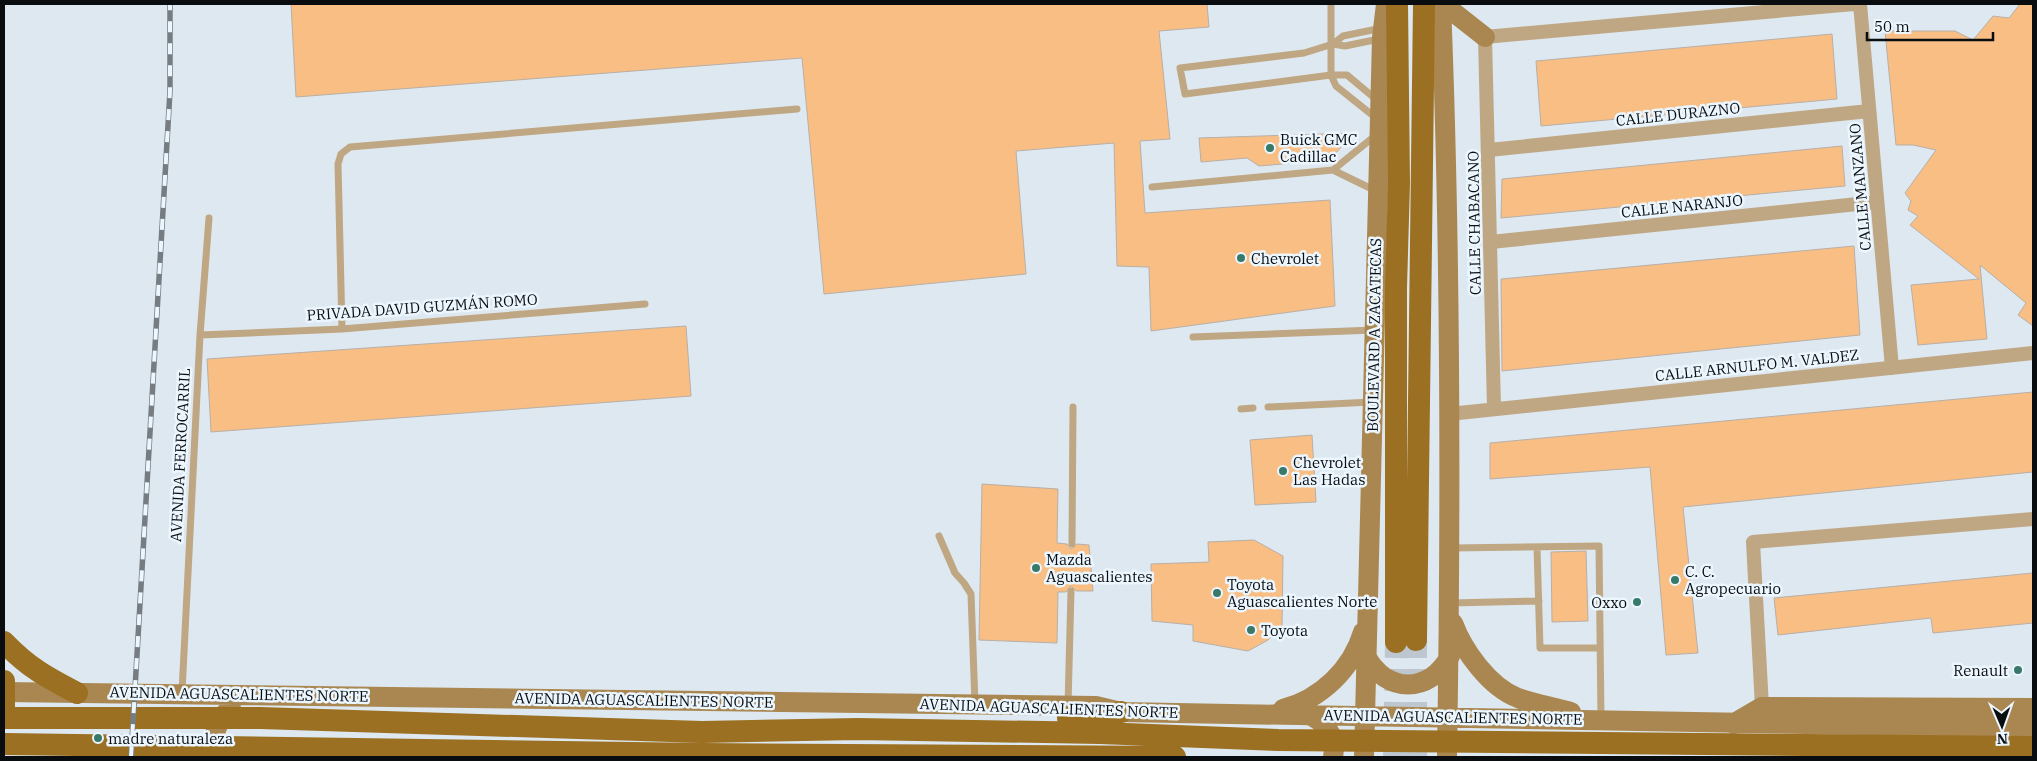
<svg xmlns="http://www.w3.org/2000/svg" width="2037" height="761" font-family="'IBM Plex Serif',serif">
  <rect width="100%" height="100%" fill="#dee8f1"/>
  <path fill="#f8be84" stroke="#b8afa7" d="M291 4H1207L1209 27 1159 31 1170 139 1140 141 1145 213 1330 200 1335 306 1151 331 1149 267 1117 266 1114 143 1016 151 1026 274 824 294 802 58 296 97Z
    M2020 4H2033V326L2018 315 2026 303 1980 265 1987 339 1918 345 1911 285 1979 279 1910 225 1918 216 1908 210 1911 201 1905 193 1936 150 1913 145H1896L1885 31H1955L1973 40 1993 16 2009 18Z
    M1832 34 1837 99 1541 126 1536 61Z
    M1353 133 1330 160 1259 166 1247 158 1201 162 1199 138Z
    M1842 146 1845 186 1501 218 1502 179Z
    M1854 246 1860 335 1502 371 1501 279Z
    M686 326 691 396 211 432 207 359Z
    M2033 392V472L1683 507 1698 653 1666 655 1650 467 1490 479V443Z
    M1312 435 1316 502 1255 505 1250 440Z
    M982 484 1058 489 1057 543 1067 544 1071 549 1077 544 1089 545 1093 591H1076L1071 586 1066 592H1058L1057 643 979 640Z
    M1254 540 1283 556 1282 626 1268 640 1248 651 1193 641V625L1152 621 1151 564 1209 562 1208 542Z
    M1586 551 1588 621 1552 622 1551 552Z
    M2033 573V623L1933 633 1931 618 1778 635 1774 598Z"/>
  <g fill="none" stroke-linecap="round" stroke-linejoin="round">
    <path stroke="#bec7cf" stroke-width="22" stroke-dasharray="22 11" stroke-linecap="butt" d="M1394 757 1396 642
      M1416 757V640"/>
    <path stroke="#bfa783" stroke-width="7" d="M1331 4V75L1336 86 1376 118
      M1333 44 1345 46 1379 39
      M1378 101 1347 75H1331L1185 94 1180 68 1304 53 1333 44 1343 36 1382 28
      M1333 170 1376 135
      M1152 187 1333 170 1376 191
      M342 329 338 164 341 154 350 147 797 109
      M200 335 342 329 645 304
      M1193 337 1374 330
      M1268 407 1372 402
      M1241 409 1253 408
      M939 536 955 573 964 583 971 594 975 704
      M1072 544 1073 407
      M1537 547 1540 648H1599
      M1451 548 1599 546 1601 719
      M1451 603 1539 601
      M182 692 200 335 209 218
      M1068 705 1071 591"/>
    <path stroke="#bfa783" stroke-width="14" d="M1860 4 1892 368
      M1489 150 1869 111
      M1491 242 1877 202
      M1494 408 1485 37 1854 4
      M1449 414 2033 353
      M1762 707 1753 542 2033 519"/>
    <path stroke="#aa8750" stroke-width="20" d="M1441 4C1451 255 1451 506 1447 757
      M1443 4 1485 37
      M1453 623C1463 650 1489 687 1518 698 1535 704 1554 707 1571 712
      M1366 656C1386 694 1430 694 1450 656
      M4 692 1096 706 1121 712 2033 728
      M1283 709C1321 699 1352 669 1363 632
      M1305 714C1325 720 1337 736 1333 757
      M1733 724 1762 707 2033 708
      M217 757C208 742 218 718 231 708
      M1364 757 1382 38 1386 4"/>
    <path stroke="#9b7022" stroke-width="22" d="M1416 640 1424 4
      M4 642C28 667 46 677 77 693
      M1396 642V288L1399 183 1397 4
      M4 681V718
      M4 718H260L702 732 858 729 1100 733 1278 740 2033 747
      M1068 718H1094L1121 712
      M4 744 702 754 1175 757"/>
    <defs>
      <path id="rail" d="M131 757 170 91V4"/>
    </defs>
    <use href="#rail" stroke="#757c82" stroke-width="5.5"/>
    <use href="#rail" stroke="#ebf6fe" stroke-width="4" stroke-dasharray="11" stroke-linecap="butt"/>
  </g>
  <g fill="#387969" stroke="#ebf6fe" stroke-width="2">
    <circle cx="1270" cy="148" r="5"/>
    <circle cx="1241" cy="258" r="5"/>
    <circle cx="1283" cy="471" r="5"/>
    <circle cx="1036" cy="568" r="5"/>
    <circle cx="1675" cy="580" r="5"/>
    <circle cx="1217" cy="593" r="5"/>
    <circle cx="1637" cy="602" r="5"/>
    <circle cx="1251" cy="630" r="5"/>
    <circle cx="2018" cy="670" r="5"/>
    <circle cx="98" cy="738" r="5"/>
  </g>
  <g text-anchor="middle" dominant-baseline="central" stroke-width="5" stroke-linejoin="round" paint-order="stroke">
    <g font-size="15" fill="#0a0d10" stroke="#ebf6fe">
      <text transform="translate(1678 114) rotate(-6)">CALLE DURAZNO</text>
      <text transform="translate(1860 187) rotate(-95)">CALLE MANZANO</text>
      <text transform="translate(1682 206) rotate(-6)">CALLE NARANJO</text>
      <text transform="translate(1474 223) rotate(-91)">CALLE CHABACANO</text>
      <text transform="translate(422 307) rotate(-4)">PRIVADA DAVID GUZMÁN ROMO</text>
      <text transform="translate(1374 335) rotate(-89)">BOULEVARD A ZACATECAS</text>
      <text transform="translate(1757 365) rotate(-6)">CALLE ARNULFO M. VALDEZ</text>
      <text transform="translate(180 455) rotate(-87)">AVENIDA FERROCARRIL</text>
      <text transform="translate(239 694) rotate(1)">AVENIDA AGUASCALIENTES NORTE</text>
      <text transform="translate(644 700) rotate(1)">AVENIDA AGUASCALIENTES NORTE</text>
      <text transform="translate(1049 708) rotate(2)">AVENIDA AGUASCALIENTES NORTE</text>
      <text transform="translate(1453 717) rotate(1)">AVENIDA AGUASCALIENTES NORTE</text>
    </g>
    <g font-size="15" fill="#0a0d10" stroke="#ebf6fe" text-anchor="start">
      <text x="1280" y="139">Buick GMC<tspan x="1280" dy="17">Cadillac</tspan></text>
      <text x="1251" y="258">Chevrolet</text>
      <text x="1293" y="462">Chevrolet<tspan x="1293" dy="17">Las Hadas</tspan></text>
      <text x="1046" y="559">Mazda<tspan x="1046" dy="17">Aguascalientes</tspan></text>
      <text x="1685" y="571">C. C.<tspan x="1685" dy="17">Agropecuario</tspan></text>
      <text x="1227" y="584">Toyota<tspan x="1227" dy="17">Aguascalientes Norte</tspan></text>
      <text x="1627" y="602" text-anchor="end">Oxxo</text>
      <text x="1261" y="630">Toyota</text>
      <text x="2008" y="670" text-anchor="end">Renault</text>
      <text x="108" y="738">madre naturaleza</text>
    </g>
  </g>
  <rect width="2037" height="761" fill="none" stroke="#0a0d10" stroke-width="10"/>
  <g transform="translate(2002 726) rotate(178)" stroke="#ebf6fe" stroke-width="4" paint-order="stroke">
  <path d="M0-4L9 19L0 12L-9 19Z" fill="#0a0d10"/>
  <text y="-8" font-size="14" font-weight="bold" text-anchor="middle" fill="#0a0d10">N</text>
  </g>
  <path d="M1867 32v8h126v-8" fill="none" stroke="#0a0d10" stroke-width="2.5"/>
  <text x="1874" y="32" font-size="15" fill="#0a0d10" stroke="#ebf6fe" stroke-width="4" paint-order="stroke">50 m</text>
</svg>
